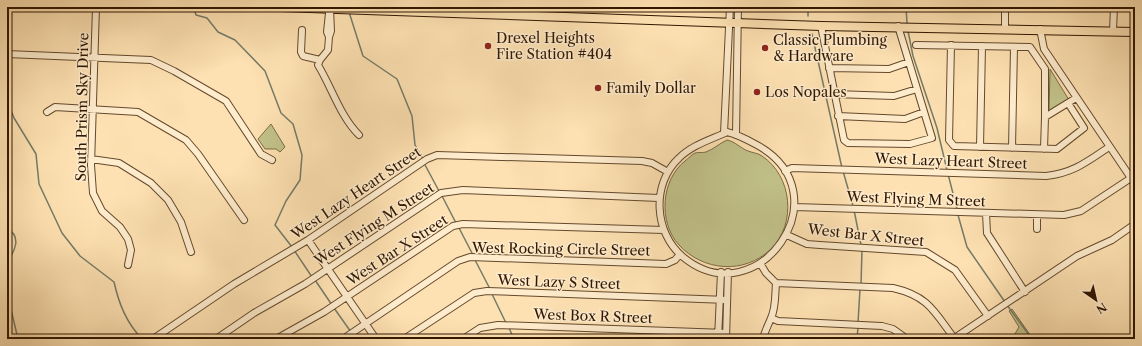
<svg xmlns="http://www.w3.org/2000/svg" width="1142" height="346" font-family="'Libre Caslon Text',serif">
  <rect width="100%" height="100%" fill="#fee1b2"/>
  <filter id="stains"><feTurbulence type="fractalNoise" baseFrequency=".005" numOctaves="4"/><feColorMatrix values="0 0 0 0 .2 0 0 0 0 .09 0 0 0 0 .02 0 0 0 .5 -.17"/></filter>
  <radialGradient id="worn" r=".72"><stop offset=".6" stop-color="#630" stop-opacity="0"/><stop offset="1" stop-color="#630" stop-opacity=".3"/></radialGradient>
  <path fill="#c2c28a" stroke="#7a6c46" d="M1050 69 1069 100 1054 110 1049 111Z
    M271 124 285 147 280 152 276 149H265L258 139Z
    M727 140C736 142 740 148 748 151 753 153 758 153 762 156 792 176 797 223 771 249 744 275 703 271 679 245 658 222 661 180 685 161 688 159 691 155 695 153 698 152 703 153 706 152 714 149 720 143 727 140Z
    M1012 309 1033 339H1012L1019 327 1009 311Z"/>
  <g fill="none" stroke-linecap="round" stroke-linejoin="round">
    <path stroke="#747b69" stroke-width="1.5" d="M906 7 907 23
      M195 12 196 15 207 18 218 32 235 40 265 71 281 113 293 124 302 155 300 180 286 201 275 225 292 247
      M349 12 363 56 397 79 412 116 415 145 423 159
      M808 16V7
      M908 31 913 56 937 128 947 170
      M812 34 842 168
      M7 100 14 118 36 154 39 184 62 233 80 256 114 282C119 304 126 322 142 339
      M424 163 439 191
      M843 171 853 206
      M948 174 957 209
      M441 194 456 223
      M854 210 861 245
      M958 215 967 247 1005 302
      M458 226 473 255
      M7 228C22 237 15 251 7 262
      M294 250 312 277
      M474 258 490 289
      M7 271 9 301 18 339
      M315 280 332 305
      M861 285 862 249
      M491 292 506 323
      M1007 305 1032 339
      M334 308 351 332
      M858 323 860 289
      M509 328 514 339
      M857 339 858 327"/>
    <defs>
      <path id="minor" d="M96 7 91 165 93 193 102 211 120 227 128 239 131 250 128 265
        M928 7H982
        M1005 7V28
        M330 9 331 31 329 37 328 50 320 60 318 65C332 88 340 116 359 135
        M329 13 327 32 329 37
        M821 26 844 140 848 143 910 144 932 138 898 26
        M1040 29 1044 49 1135 184
        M302 30 301 52 303 56 320 60
        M1113 31 1114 7
        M916 45 1030 47 1045 69V117
        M951 45 949 140 954 146 1057 149 1084 128 1068 103
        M7 54 151 60 174 71 226 101 261 154 272 160
        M829 68 889 69 909 62
        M834 94 894 96 917 89
        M47 112 55 107 138 112 186 140 198 154 244 220
        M838 116 905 119 924 112
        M727 132C737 134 748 140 757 145 846 194 757 318 683 257 654 233 651 184 679 158 692 145 710 140 727 132Z
        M724 133 730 7
        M736 135 738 7
        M980 147 982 46
        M1012 148 1014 47
        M1044 149 1045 117 1076 98
        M91 159 119 163 151 183 168 200 181 222 191 252
        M785 171 792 168 1046 176C1073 173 1087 162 1109 147
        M794 207 1064 215 1081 211 1131 178
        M986 213 987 233 1025 292
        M1037 216V229
        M787 235 807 244 820 245 926 252 955 270 988 316
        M308 240 376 339
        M760 263 766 273 776 283C775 294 776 308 771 318 768 326 765 330 763 339
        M776 283 893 288C928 296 934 311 954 338
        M771 318 778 321 882 326 893 329 907 339
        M153 339 234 284 308 240 427 159 437 155 642 161 652 163 668 172
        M216 339 254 313 305 284 441 193 463 190 659 198
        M276 339 324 312 453 226 463 224 664 230
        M343 339 458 261 470 257 666 264 675 260 680 254
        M404 339 474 293 487 291 727 300
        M463 339 480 328 498 325 726 333
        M718 339 721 272
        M726 339 728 272
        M953 339 1077 256 1112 240 1135 224"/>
      <path id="major" d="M280 7 821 26 1135 32"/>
    </defs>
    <use href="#minor" stroke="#644a2d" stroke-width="8"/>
    <use href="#major" stroke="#311701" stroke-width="10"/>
    <use href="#minor" stroke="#feeccd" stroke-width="6"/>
    <use href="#major" stroke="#fee1b2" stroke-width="8"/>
  </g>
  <g fill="#8f2418" stroke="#feeccd" stroke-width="1.5">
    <circle cx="488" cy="46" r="4"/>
    <circle cx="765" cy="48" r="4"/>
    <circle cx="598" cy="88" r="4"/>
    <circle cx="757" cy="92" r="4"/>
  </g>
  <g text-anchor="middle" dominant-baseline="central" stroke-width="3" stroke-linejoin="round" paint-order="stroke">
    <g font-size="14" fill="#311701" stroke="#feeccd" text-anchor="start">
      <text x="496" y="38">Drexel Heights<tspan x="496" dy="16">Fire Station #404</tspan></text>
      <text x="773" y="40">Classic Plumbing<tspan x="773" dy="16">&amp; Hardware</tspan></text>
      <text x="606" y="88">Family Dollar</text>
      <text x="765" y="92">Los Nopales</text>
    </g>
    <g font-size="14" fill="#311701" stroke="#feeccd">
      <text transform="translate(82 107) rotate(-89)">South Prism Sky Drive</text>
      <text transform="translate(951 161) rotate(2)">West Lazy Heart Street</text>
      <text transform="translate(356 193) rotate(-34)">West Lazy Heart Street</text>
      <text transform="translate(916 199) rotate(2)">West Flying M Street</text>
      <text transform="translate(374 224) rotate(-33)">West Flying M Street</text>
      <text transform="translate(866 235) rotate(6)">West Bar X Street</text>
      <text transform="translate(561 249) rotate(1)">West Rocking Circle Street</text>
      <text transform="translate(397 250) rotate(-33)">West Bar X Street</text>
      <text transform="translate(559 282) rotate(2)">West Lazy S Street</text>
      <text transform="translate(593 316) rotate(2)">West Box R Street</text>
    </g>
  </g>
  <rect width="1142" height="346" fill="none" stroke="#fee1b2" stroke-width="24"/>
  <rect x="8" y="8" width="1126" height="330" fill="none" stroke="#311701" stroke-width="2"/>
  <rect x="12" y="12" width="1118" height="322" fill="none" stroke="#311701"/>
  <g transform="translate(1096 300) rotate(146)" stroke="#feeccd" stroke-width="3" paint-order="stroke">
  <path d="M0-3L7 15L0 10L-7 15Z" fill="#311701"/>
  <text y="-6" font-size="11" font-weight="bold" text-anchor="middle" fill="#311701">N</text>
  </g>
  <rect width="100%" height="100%" filter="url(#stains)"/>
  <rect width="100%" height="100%" fill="url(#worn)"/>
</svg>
